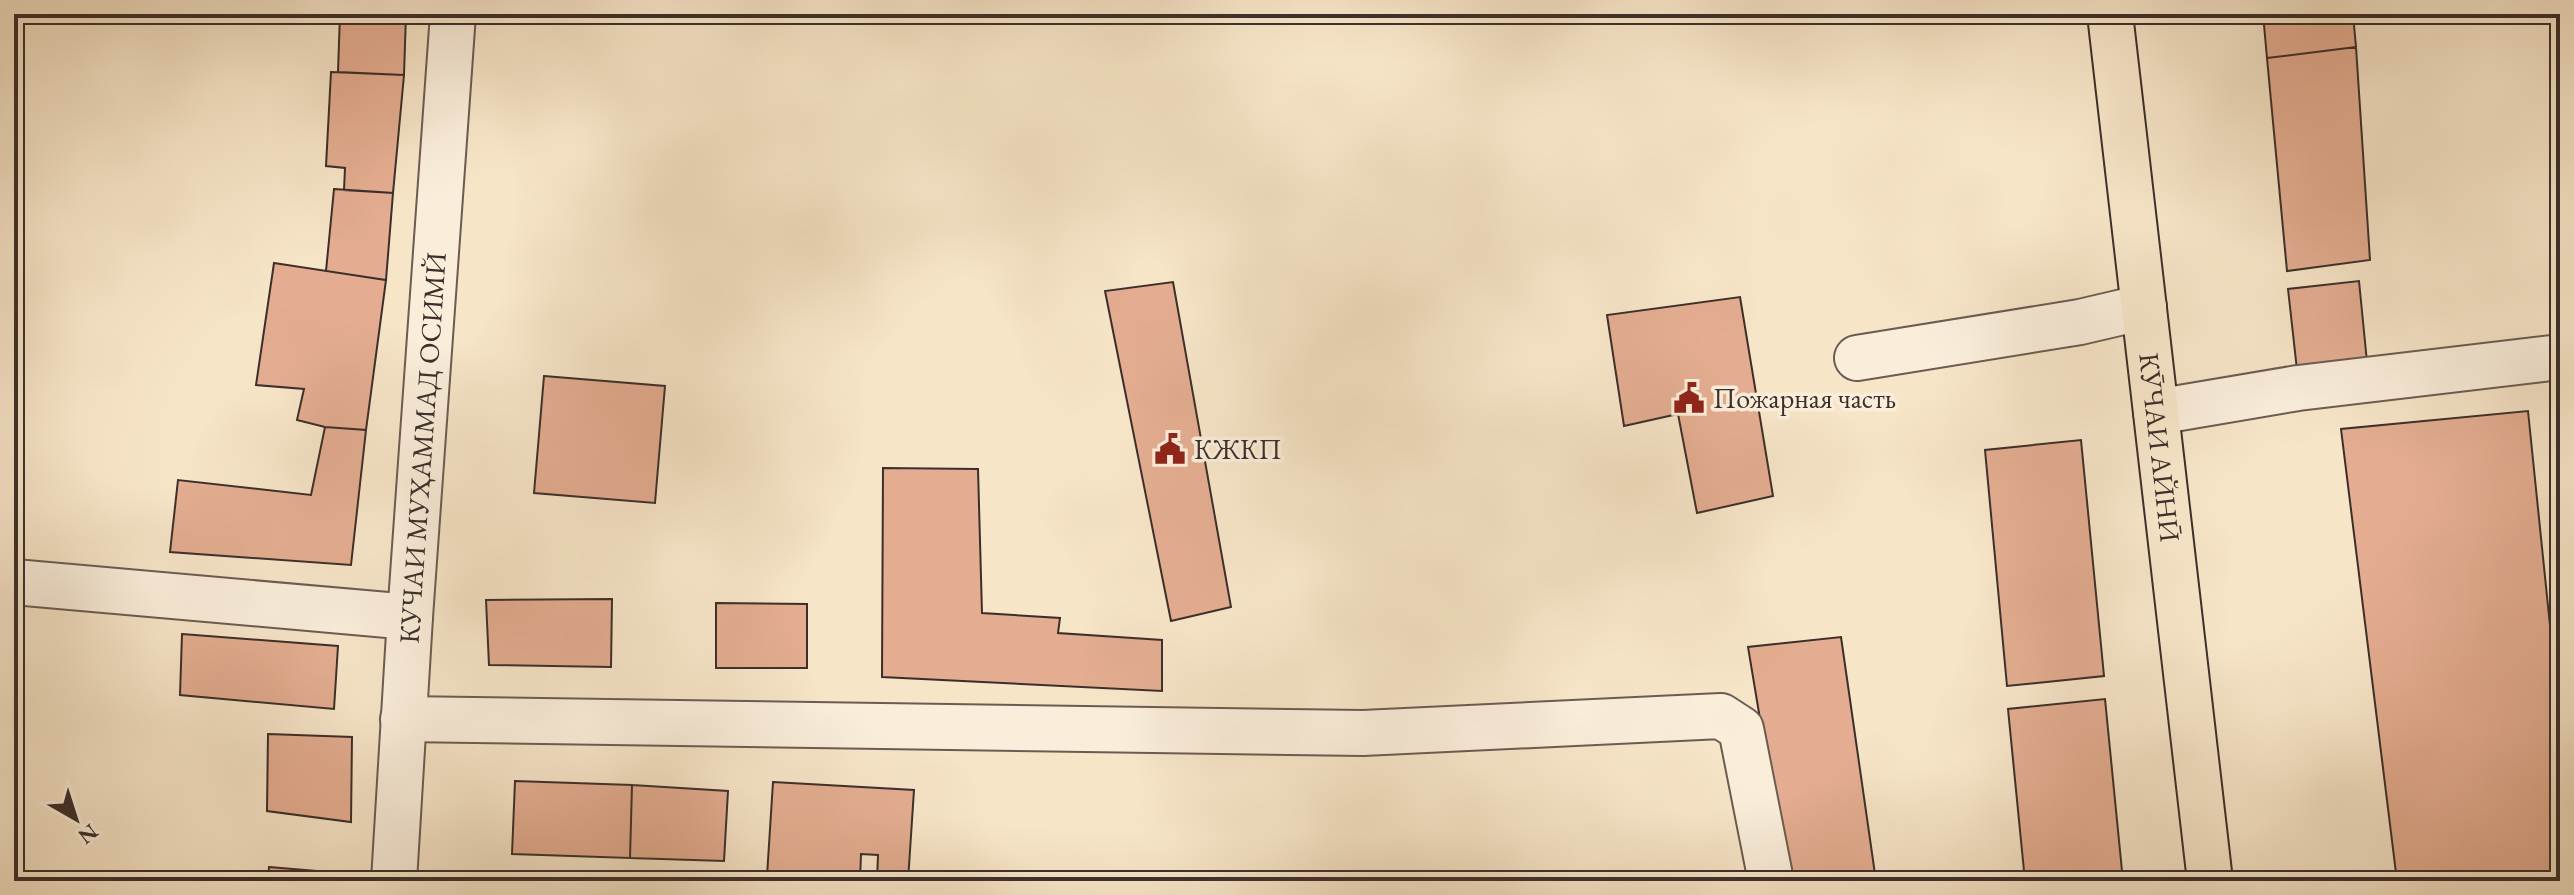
<svg xmlns="http://www.w3.org/2000/svg" width="2574" height="895" font-family="'EB Garamond',serif">
  <rect width="100%" height="100%" fill="#f7e5c8"/>
  <filter id="stains"><feTurbulence type="fractalNoise" baseFrequency=".0025" numOctaves="4"/><feColorMatrix values="0 0 0 0 .2 0 0 0 0 .09 0 0 0 0 .02 0 0 0 .5 -.17"/></filter>
  <radialGradient id="worn" r=".72"><stop offset=".6" stop-color="#630" stop-opacity="0"/><stop offset="1" stop-color="#630" stop-opacity=".3"/></radialGradient>
  <path fill="#e4ad91" stroke="#3c2f2b" stroke-width="2" d="M340 14H406L404 75 338 72Z
    M2263 14H2353L2356 47 2267 58Z
    M2356 47 2370 260 2287 271 2267 58Z
    M331 72 404 75 393 193 344 190 345 168 326 166Z
    M334 189 393 193 386 280 326 271Z
    M274 263 386 280 366 430 325 427 297 420 304 389 256 385Z
    M2359 281 2367 362 2297 370 2288 289Z
    M1173 282 1231 607 1171 621 1105 291Z
    M1740 297 1773 496 1697 513 1678 414 1624 426 1607 315Z
    M544 376 665 386 655 503 534 493Z
    M2528 411 2560 723V875L2512 881H2397L2341 429Z
    M325 427 366 430 351 565 170 552 178 480 311 495Z
    M2081 440 2104 676 2007 686 1985 450Z
    M883 468 978 469 982 613 1060 618 1058 633 1162 640V691L882 677Z
    M612 599 611 667 489 665 486 600Z
    M716 603 807 604V668H716Z
    M182 634 338 646 334 709 180 695Z
    M1841 637 1876 881H1787L1748 647Z
    M2105 699 2123 881H2025L2008 709Z
    M268 734 352 737 351 822 267 811Z
    M515 781 632 785 630 858 512 854Z
    M773 782 914 790 908 881H877L878 855 861 854 860 881 767 876Z
    M632 785 728 791 724 861 630 858Z
    M269 867 328 872V881H268Z"/>
  <g fill="none" stroke-linecap="round" stroke-linejoin="round">
    <defs>
      <g id="minor">
        <path d="M1857 358 2080 322 2144 307"/>
        <path d="M2156 412 2298 388 2560 357"/>
        <path d="M14 582 410 617"/>
        <path d="M403 719 1363 733 1721 716 1741 729 1771 881"/>
        <path id="s1" d="M394 881 410 617 453 14"/>
      </g>
      <g id="major">
        <path id="s2" d="M2110 14 2210 881"/>
      </g>
    </defs>
    <use href="#minor" stroke="#6b5c52" stroke-width="48"/>
    <use href="#major" stroke="#3c2f2b" stroke-width="48"/>
    <use href="#minor" stroke="#faeedb" stroke-width="44"/>
    <use href="#major" stroke="#f7e5c8" stroke-width="44"/>
  </g>
  <defs>
    <symbol id="civic-bare" viewBox="-9 -9 18 18"><path d="M-.6-6.5H3V-4.5H.6V-3L4-1V1h2V6H-6V1h2V-1L-.6-3ZM-1.2 2.5V6h2.4V2.5Z" fill="#8f2418" stroke="#faeedb" stroke-width="2.5" paint-order="stroke"/></symbol>
  </defs>
  <g fill-rule="evenodd">
    <use href="#civic-bare" x="1667" y="376" width="44" height="44"/>
    <use href="#civic-bare" x="1148" y="427" width="44" height="44"/>
  </g>
  <g text-anchor="middle" dominant-baseline="central" stroke-width="7" stroke-linejoin="round" paint-order="stroke">
    <g font-size="28" fill="#3c2f2b" stroke="#faeedb" text-anchor="start">
      <text x="1713" y="398">Пожарная часть</text>
      <text x="1194" y="449">КЖКП</text>
    </g>
    <g font-size="28" fill="#3c2f2b" stroke="#faeedb">
      <text stroke="none"><textPath href="#s1" startOffset="434">КУЧАИ МУҲАММАД ОСИМЙ</textPath></text>
      <text stroke="none"><textPath href="#s2" startOffset="436">КӮЧАИ АЙНӢ</textPath></text>
    </g>
  </g>
  <rect width="2574" height="895" fill="none" stroke="#f7e5c8" stroke-width="48"/>
  <rect x="16" y="16" width="2542" height="863" fill="none" stroke="#3c2f2b" stroke-width="4"/>
  <rect x="24" y="24" width="2526" height="847" fill="none" stroke="#3c2f2b" stroke-width="2"/>
  <g transform="translate(76 819) rotate(141)" stroke="#faeedb" stroke-width="6" paint-order="stroke">
  <path d="M0-6L14 30L0 20L-14 30Z" fill="#3c2f2b"/>
  <text y="-12" font-size="22" font-weight="bold" text-anchor="middle" fill="#3c2f2b">N</text>
  </g>
  <rect width="100%" height="100%" filter="url(#stains)"/>
  <rect width="100%" height="100%" fill="url(#worn)"/>
</svg>
